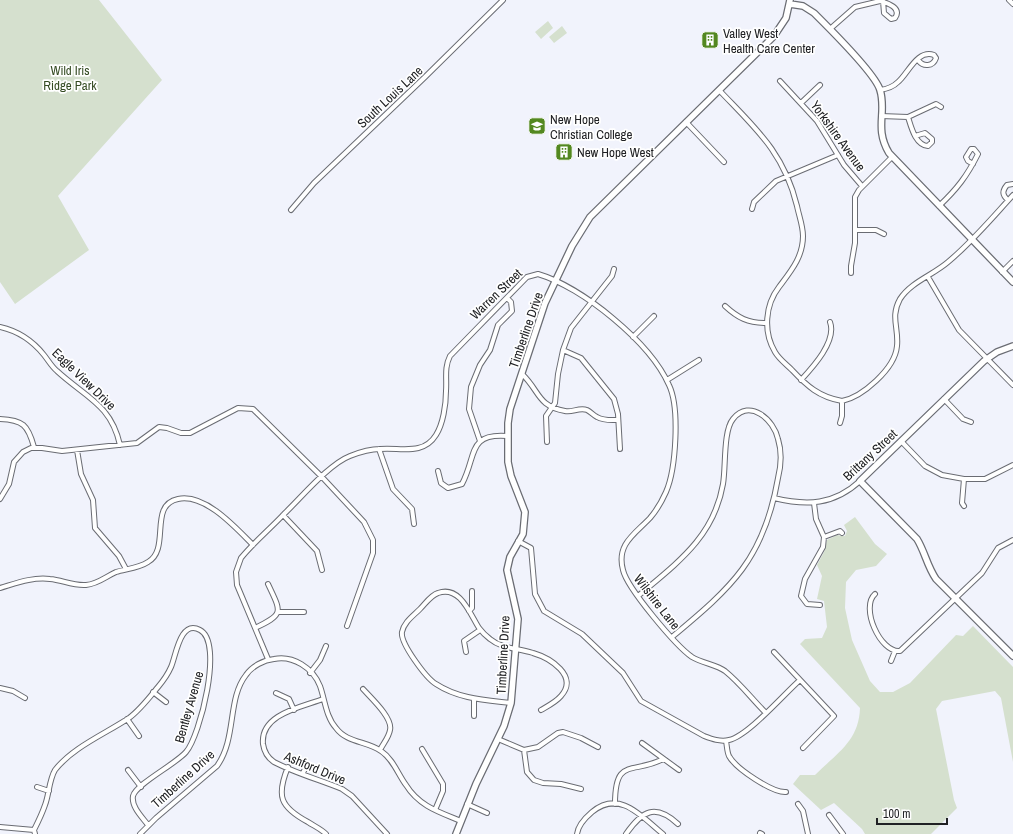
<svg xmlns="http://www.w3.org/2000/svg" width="1013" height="834" font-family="'Archivo Narrow',sans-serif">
  <rect width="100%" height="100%" fill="#f1f3fc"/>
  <path fill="#d5e0ce" d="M0 0H99L162 80 58 196 89 250 15 304 0 282Z
    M548 21 553 28 541 39 535 32Z
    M562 26 567 33 554 43 549 37Z
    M855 517 875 544 887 554 876 566 856 570 846 582 845 608 852 640 870 681 880 692H893L910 683 956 635 963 636 973 626 1013 667V762L1001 698 995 691 942 701 936 709 954 800 957 808 931 834H865L862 829 834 803 821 810 793 784 800 775H815C837 753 859 741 860 708L800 644 805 639 822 638 827 627 824 601 817 599 822 576 817 565 824 552 827 540 837 535 845 536 847 531 844 525Z"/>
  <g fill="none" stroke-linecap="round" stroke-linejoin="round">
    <defs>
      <path id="street" d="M1009 0 1013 4
        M830 29 855 7 880 1C888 3 902 8 895 18L891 19 884 13 883 1
        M780 81 817 121 844 165 862 186
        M719 90C755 128 784 152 797 206 799 216 803 226 803 236 803 257 791 271 779 287 765 305 763 332 775 352 779 359 786 364 792 370 807 386 819 397 842 401V416L840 423
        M880 90C887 89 893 87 898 82 908 74 917 49 934 55L936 58C933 67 923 67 918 60
        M801 103 820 85
        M881 116 908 117 936 104 941 107
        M908 117C911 126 915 145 928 146L932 142V139L925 133 915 136
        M686 122 724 162
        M1008 200C1002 195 1002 191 1007 185L1013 184
        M939 206C957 189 967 176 978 154L974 149H971L966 157 968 161 973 164
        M752 209 754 202 776 181 838 155
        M291 210 314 183 425 77 503 0
        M855 230H876L884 234
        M1002 272 1013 261
        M851 273V266L855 243V197L859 190 892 157
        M928 277 959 330 1013 385
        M725 306C738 318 748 323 766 323
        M0 327C18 331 32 340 44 355 48 360 52 367 57 371 85 397 111 404 120 445
        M633 337 654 316
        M563 350 581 358 614 399 618 414 620 449
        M522 374C540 391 537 406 565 411 572 413 579 407 587 410 591 412 593 415 597 417 604 421 611 420 618 420
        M667 380 699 360
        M801 380C813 367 837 341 830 322
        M944 399 963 419 971 422
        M842 401C862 397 895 369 897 346 899 328 890 317 900 299 911 282 933 275 948 262 972 242 992 218 1013 195
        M0 419C23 420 28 425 34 447
        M480 441 469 409 471 387 480 365 490 350 498 325 512 311 511 302 507 298
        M901 441 925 466 942 475 964 479H985L1013 465
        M547 442 546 416 555 403 558 374 563 350 571 328 612 276 614 269
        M379 449 393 489 412 509 414 524
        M77 450 81 474 93 500 95 528 119 556 126 569
        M438 471 441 483 448 488 462 484C477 456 467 433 507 436
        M774 498C807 506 834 505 860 481
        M0 499 9 484 14 462 23 452 31 448H42L62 451 137 443 159 427 167 428 181 433H190L238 408 253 409 322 477 364 522 373 540V553L347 626
        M814 503 816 519 824 537 823 547 805 579 801 596 807 604 820 605
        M964 506 962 503 964 479
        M283 515 317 551 322 570
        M824 537 840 531 842 533
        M518 541 531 548 535 594 544 611 582 634 623 673 641 701 704 736C712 739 720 742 729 740 748 736 784 694 800 680
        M0 588C17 583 32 577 50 579 62 580 73 586 86 585 98 584 105 577 116 572 126 569 139 568 148 562 171 549 148 505 178 499 205 493 236 528 253 545
        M875 594C860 607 880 653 900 651L982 573 998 548 1013 540
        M638 596C677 563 714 537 723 484 726 467 723 431 733 419 750 398 774 420 778 439 782 452 781 466 778 478 764 559 732 587 672 637
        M469 611 472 608V591
        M278 612H304
        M255 628C285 614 281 612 268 584
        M466 652 464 641 480 630
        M774 652 834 716 803 748
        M268 659 237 585 236 572 241 558C254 542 270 529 284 514 301 498 329 464 350 456 360 452 370 449 380 449 400 447 423 456 436 435 443 424 446 405 446 391 447 378 444 368 450 356L527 277 538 274C582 287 650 342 669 385 680 408 676 469 666 492 662 501 657 510 650 518 635 534 616 544 623 570 627 588 676 646 692 657 702 663 717 665 725 671 740 683 752 699 765 712
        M891 661 895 651
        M310 673 320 660 326 646
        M0 688 13 691 25 698
        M363 689C371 698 393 718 390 730 389 737 383 744 380 750
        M153 692 166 702
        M276 693 289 699 294 710
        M323 699C302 707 260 714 263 744 264 751 268 758 274 762 295 773 320 780 342 789L352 796 387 834
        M474 699V716
        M511 703C485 700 459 699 436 684 426 678 400 643 402 632 404 622 413 616 420 609 425 604 431 595 438 593 460 585 470 614 479 628 482 632 486 636 490 639 502 649 518 648 533 653 550 658 579 676 561 696 556 702 548 706 541 710
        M127 719 139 736
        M498 739 524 750 538 747 558 733 563 732 581 738 598 747
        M726 741C727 746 727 752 729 756 736 769 773 793 786 792
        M642 743 679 770
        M422 749 443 784V791L435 810
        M524 750 527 772 534 780 543 783 561 784 581 789
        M288 767C276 796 280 807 308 822 314 826 321 829 326 834
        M128 770 141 787
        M303 773 307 764
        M37 787 49 791
        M467 804 487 813
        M615 804C615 756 633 775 663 759
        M798 804 803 811 808 834
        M829 815 843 834
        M0 827 34 830
        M760 833 762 834
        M35 834 34 830C38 822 42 814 45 805 49 795 49 780 55 770 73 747 105 734 129 718 140 710 149 698 158 687 163 681 168 674 171 667 176 656 180 619 200 630 224 642 200 736 186 752 176 764 136 784 133 796 131 807 143 818 148 825
        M140 834 156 818 217 766C237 738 227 699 246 675 252 666 264 660 274 659 293 655 313 668 320 686 325 700 326 717 336 728 347 743 367 741 381 751 393 759 398 774 406 785 419 806 439 812 461 821
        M577 834C578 825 585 818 592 812 620 789 642 817 663 834
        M626 834C642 811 655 803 678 824"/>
      <path id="secondary" d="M790 4 803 6 814 13C829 28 875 73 880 90 887 112 874 128 889 153L1013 282
        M1013 346 997 352 984 361 860 481 917 539C925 552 927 566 936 579L1013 656
        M456 834 476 784 504 726 511 703 518 619 507 570 510 557 523 534 525 512 511 476 508 462V423L510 409 545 303 572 246 590 217 774 36 786 18 790 0"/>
    </defs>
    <use href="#street" stroke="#6a6c73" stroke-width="6"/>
    <use href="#secondary" stroke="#6a6c73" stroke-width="8"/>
    <use href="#street" stroke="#fff" stroke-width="4"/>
    <use href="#secondary" stroke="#fff" stroke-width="5.5"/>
  </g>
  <defs>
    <symbol id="building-square" viewBox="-11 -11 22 22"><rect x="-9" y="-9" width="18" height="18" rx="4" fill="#538820" stroke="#fff"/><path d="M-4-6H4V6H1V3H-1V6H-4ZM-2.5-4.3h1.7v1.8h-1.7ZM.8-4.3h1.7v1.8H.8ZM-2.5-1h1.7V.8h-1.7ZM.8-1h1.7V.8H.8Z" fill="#fff"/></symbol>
    <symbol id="university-square" viewBox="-11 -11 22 22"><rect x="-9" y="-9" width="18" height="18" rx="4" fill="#538820" stroke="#fff"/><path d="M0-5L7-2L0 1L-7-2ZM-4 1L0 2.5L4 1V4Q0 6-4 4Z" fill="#fff"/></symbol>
  </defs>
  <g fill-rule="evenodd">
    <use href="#building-square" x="700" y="30" width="20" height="20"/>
    <use href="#university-square" x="527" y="116" width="20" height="20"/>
    <use href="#building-square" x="554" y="142" width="20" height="20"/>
  </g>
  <g text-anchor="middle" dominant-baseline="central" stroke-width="3.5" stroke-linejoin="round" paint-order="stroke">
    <g font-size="13" fill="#202124" stroke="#fff" text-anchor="start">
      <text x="723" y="33">Valley West<tspan x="723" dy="15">Health Care Center</tspan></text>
      <text x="550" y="119">New Hope<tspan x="550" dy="15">Christian College</tspan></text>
      <text x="577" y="152">New Hope West</text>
    </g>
    <g font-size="13" fill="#344b22" stroke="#fff">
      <text x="70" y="70">Wild Iris<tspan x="70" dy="15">Ridge Park</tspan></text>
    </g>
    <g font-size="13" fill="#202124" stroke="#fff">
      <text transform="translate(390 97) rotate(-43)">South Louis Lane</text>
      <text transform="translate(838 136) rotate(54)">Yorkshire Avenue</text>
      <text transform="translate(496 294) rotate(-44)">Warren Street</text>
      <text transform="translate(526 330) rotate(-71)">Timberline Drive</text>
      <text transform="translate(84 379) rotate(44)">Eagle View Drive</text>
      <text transform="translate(870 455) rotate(-43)">Brittany Street</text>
      <text transform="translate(657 602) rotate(52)">Wilshire Lane</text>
      <text transform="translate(503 655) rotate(-87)">Timberline Drive</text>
      <text transform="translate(189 707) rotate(-74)">Bentley Avenue</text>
      <text transform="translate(315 768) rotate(23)">Ashford Drive</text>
      <text transform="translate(183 779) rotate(-42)">Timberline Drive</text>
    </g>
  </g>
  <path d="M877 818v6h70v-6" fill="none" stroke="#202124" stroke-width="2"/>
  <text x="883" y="818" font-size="12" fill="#202124" stroke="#ffffff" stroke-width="3" paint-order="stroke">100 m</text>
</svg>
